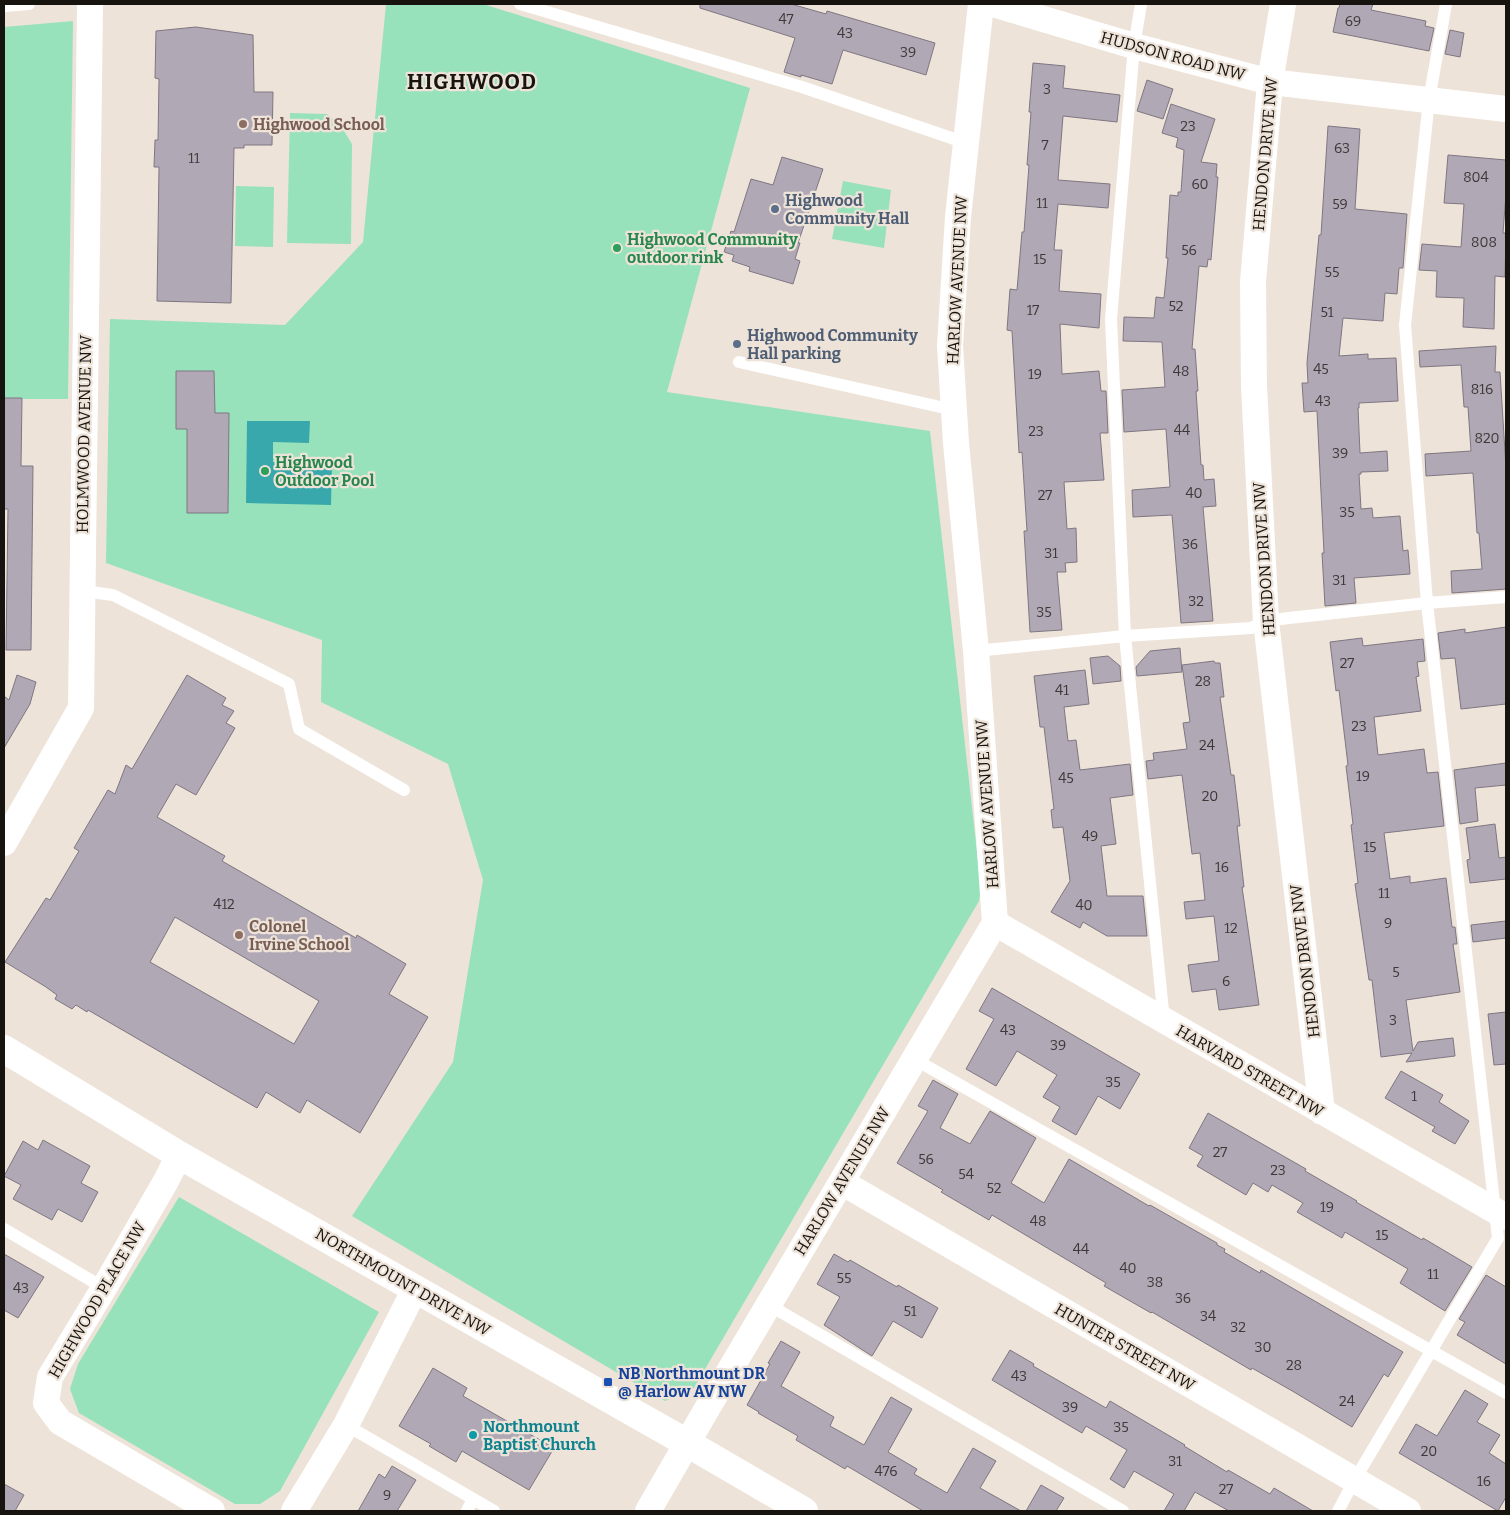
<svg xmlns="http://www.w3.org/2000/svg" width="1510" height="1515" font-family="Bitter,serif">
  <rect width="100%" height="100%" fill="#eee3d8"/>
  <path fill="#97e2bb" d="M386 4H483L750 88 667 392 930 431 981 888 979 901 694 1388 665 1401 352 1216 453 1062 483 880 448 764 321 702 322 640 106 563 110 319 285 325 363 242Z
    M73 21 68 399H4V27Z
    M290 113 327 114 341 126 352 144 351 244 287 243Z
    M843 181 891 190 884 248 832 239Z
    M236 186 274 187 273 247 235 246Z
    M179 1197 379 1312 280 1491 260 1504H235L79 1413 70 1389 78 1364Z"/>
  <path fill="#38a8ac" d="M247 421H310L309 443 273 442V462L332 463 331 505 246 503Z"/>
  <path fill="#b0a8b4" stroke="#7e7782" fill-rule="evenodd" d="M700 4H791L826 14 827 11 935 43 926 75 843 50 832 84 801 75V77L784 72 795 38 700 8Z
    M1340 4H1373L1371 10 1426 21 1425 26 1434 28 1429 51 1333 32 1338 8H1339Z
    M196 27 253 35 254 92H273L272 145H244V148H234L231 303 157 301 159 167H154L155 140H158L159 79 155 78 156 31Z
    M1450 30 1464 33 1460 57 1445 54Z
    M1033 63 1065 66 1063 88 1120 95 1117 122 1063 116 1058 180 1110 184 1108 208 1058 204 1054 250H1062L1059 291 1101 294 1099 328 1060 324 1062 374 1099 371 1101 391H1106L1108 433H1100L1104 480 1064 482 1067 529 1076 528 1077 562 1065 563 1066 572H1057L1062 630 1030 632 1024 531H1027L1022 452 1019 453 1012 331 1007 330 1010 289 1017 290 1022 232H1024L1029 165H1027L1031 112H1029Z
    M1147 80 1173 89 1163 119 1137 111Z
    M1171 104 1215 119 1201 162 1217 164 1216 177H1218L1211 260 1208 259 1207 267 1199 266 1192 349H1195L1198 391H1196L1201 465H1203L1204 480 1214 479 1216 506 1203 507 1213 621 1181 623 1172 515 1133 517 1132 490 1170 487 1166 429 1124 432 1122 390 1165 387 1162 342 1123 341 1124 317 1154 318 1156 297 1164 298 1168 258H1166L1170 195 1178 196V192H1181L1184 150 1176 147 1178 138 1162 133Z
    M1328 126 1360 129 1355 209 1407 214 1403 268H1399L1397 294 1385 293 1383 321 1343 318 1339 356 1368 354V359L1396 358 1398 401 1359 403V408H1358L1360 453 1387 451 1388 471 1361 472V474H1359L1361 509 1372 508 1373 518 1400 516 1403 551 1408 550 1410 574 1354 578 1356 603 1325 606 1322 553H1324L1317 411 1304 412 1302 383H1308L1307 363 1319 235H1321Z
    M1448 155 1506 160V194L1503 233H1506L1505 277 1495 276 1494 329 1463 327 1464 298 1436 297 1437 271 1419 270 1422 244 1461 247 1464 204 1444 203Z
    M782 157 823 169 798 243H800L795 259 800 261 793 284 749 271 750 267 732 261 734 255 724 252 731 231 734 232 751 179 773 185Z
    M1496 346 1495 372H1500L1506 468V589L1452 593 1451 571 1482 569 1479 533H1477L1473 473 1426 476 1425 454 1471 451 1468 407H1464L1461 365 1420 367 1419 351Z
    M176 371H214L215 413H229L228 513H187V429H176Z
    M4 398H22L21 466H33L31 650H6L8 509H4Z
    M1506 627V704L1461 709 1455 658 1441 659 1438 633 1465 629V633Z
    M1362 638 1363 646 1423 639 1425 661 1417 662 1419 676 1416 677 1421 711 1374 717 1378 755 1424 749 1427 773 1438 772 1444 826 1384 833 1390 879 1410 876V883L1446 878 1452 927H1455L1457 944H1453L1460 992 1406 1000 1413 1051 1418 1042 1453 1038 1455 1056 1406 1062 1412 1053 1381 1057 1372 980H1369L1355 884 1358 883 1351 825 1353 824 1346 766 1348 765 1339 690 1336 691 1330 642Z
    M1180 648 1182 672 1137 676 1136 667 1150 651Z
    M1108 656 1120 666 1121 681 1093 684 1090 658Z
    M1214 661 1215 663H1220L1224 697H1220L1231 775H1234L1240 826H1237L1244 887H1242L1259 1005 1219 1010 1216 989 1192 992 1188 965 1219 961 1214 916 1186 919 1184 902 1205 900 1200 853 1192 854 1182 775 1148 779 1146 761 1154 760 1153 753 1187 749 1183 723 1190 722 1182 665Z
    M1085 670 1089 704 1064 707 1068 741 1076 740 1080 770 1130 764 1133 795 1110 798 1116 844 1101 846 1107 896H1143L1147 936H1107L1083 922 1080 928 1051 912 1070 881 1063 827 1053 828 1051 810 1054 809 1044 727H1040L1034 676Z
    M17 675 36 682 30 704 4 748V696L9 700Z
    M187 675 226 698 222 705 234 711 226 723 235 728 196 795 176 784 157 817 225 856 222 861 356 938 357 935 406 964 389 994 428 1017 360 1133 307 1100 300 1113 266 1092 257 1108 88 1010 87 1012 76 1005 72 1009 55 999 57 995 46 987 5 962 46 898 50 900 79 851 74 848 108 790 115 794 126 765 132 769ZM175 917 319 1001 294 1044 150 962Z
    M1506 763V785L1475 788 1478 821 1460 824 1454 770Z
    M1495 824 1499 858 1506 857V879L1470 883 1467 860 1470 859 1466 828Z
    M1506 921V938L1473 942 1471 925Z
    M992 988 1140 1074 1120 1109 1098 1096 1076 1135 1052 1121 1060 1107 1043 1097 1057 1075 1017 1051 996 1086 966 1069 994 1019 979 1011Z
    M1506 1012V1064L1494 1065 1488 1014Z
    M1401 1071 1443 1095 1439 1102 1469 1121 1455 1144 1432 1131 1435 1127 1385 1098Z
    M933 1080 958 1094 940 1128 970 1144 990 1111 1036 1138 1011 1183 1044 1203 1069 1159 1149 1206 1150 1205 1217 1243V1245L1225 1249 1224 1252 1260 1273 1261 1270 1403 1352 1388 1377 1384 1374 1352 1427 1294 1392 1252 1368 1251 1370 1152 1312 1151 1313 1104 1286 1106 1283 992 1215 989 1220 941 1192 943 1190 897 1163 928 1111 918 1106Z
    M1208 1113 1306 1169 1305 1171 1357 1201 1356 1202 1422 1240 1423 1238 1472 1267 1445 1311 1400 1283 1408 1269 1345 1232 1342 1238 1297 1212 1303 1203 1272 1185 1268 1192 1253 1183 1246 1195 1197 1166 1203 1156 1189 1148Z
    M43 1140 90 1166 81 1183 98 1192 82 1222 58 1209 52 1220 13 1199 21 1185 4 1176 23 1141 38 1150Z
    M4 1254 44 1277 18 1318 4 1310Z
    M834 1254 848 1262 850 1260 897 1287 898 1285 938 1308 922 1338 893 1321 872 1356 824 1325 840 1297 817 1284Z
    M1486 1275 1506 1287V1364L1457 1335 1465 1322 1459 1319Z
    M781 1341 800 1352 781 1386 834 1417 830 1426 864 1445 891 1397 912 1409 888 1452 917 1469 914 1474 947 1493 973 1448 996 1461 980 1488 1021 1511H923L847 1466 845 1469 796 1440 798 1436 758 1413 759 1412 747 1405 770 1364 768 1363Z
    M1010 1350 1034 1364 1033 1366 1106 1408 1110 1401 1185 1445 1184 1446 1227 1472 1228 1470 1270 1494 1274 1488 1313 1511H1229L1195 1492 1184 1511H1164L1174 1494 1134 1471 1124 1488 1110 1479 1127 1450 1086 1426 1082 1433 992 1380Z
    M433 1368 467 1388 463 1396 554 1448 529 1490 462 1451 456 1462 429 1446 431 1444 399 1426Z
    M1465 1390 1488 1404 1477 1422 1500 1435 1489 1453 1506 1464V1497L1498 1511 1399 1453 1416 1424 1437 1436Z
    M392 1466 416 1480 397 1511H358L379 1474 385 1478Z
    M4 1484 24 1495 15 1511H4Z
    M1041 1485 1064 1498 1056 1511H1026Z"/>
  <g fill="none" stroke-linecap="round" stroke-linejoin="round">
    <path stroke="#fff" stroke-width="12" d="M520 4 802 87 966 143
      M1141 4 1134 46 1111 319 1125 636 1164 1021
      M4 6 29 4
      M739 362 954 410
      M83 591 113 595 289 684 299 729 404 790
      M976 651 1125 636 1251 628 1266 621 1289 618 1427 603 1506 597
      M914 1059 1506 1393
      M4 1229 104 1288
      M769 1305 1123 1511
      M346 1425 494 1511
      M467 1511 473 1499
      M1338 1511 1354 1481 1498 1238 1427 603 1405 325 1429 100 1446 4"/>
    <path stroke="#fff" stroke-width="26" d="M993 4 1134 46 1270 82 1506 109
      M1283 4 1270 82 1253 282 1254 386 1266 621 1322 1112
      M4 843 81 708 90 4
      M995 923 1506 1217
      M179 1155 166 1181 104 1288 50 1377 46 1403 60 1422 212 1511
      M843 1183 1408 1511
      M294 1511 346 1425 415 1289
      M648 1511 708 1407 995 923 976 651 956 443 950 346 958 217 981 4"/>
    <path stroke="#fff" stroke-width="28" d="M4 1049 179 1155 687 1443 804 1511"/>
  </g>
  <g fill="#8d6e63" stroke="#eee3d8" stroke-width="2">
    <circle cx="243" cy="124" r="5"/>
    <circle cx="239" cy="935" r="5"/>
  </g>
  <g fill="#5c6f8a" stroke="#eee3d8" stroke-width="2">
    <circle cx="775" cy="209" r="5"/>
    <circle cx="737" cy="344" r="5"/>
  </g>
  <g fill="#2e9e5b" stroke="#eee3d8" stroke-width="2">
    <circle cx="617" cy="248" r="5"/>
    <circle cx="265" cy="471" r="5"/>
  </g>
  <rect fill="#1a4fb4" stroke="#eee3d8" stroke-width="2" x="603" y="1377" width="10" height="10" rx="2.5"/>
  <circle fill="#0f9aa8" stroke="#eee3d8" stroke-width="2" cx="473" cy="1435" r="5"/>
  <g text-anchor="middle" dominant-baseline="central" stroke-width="4.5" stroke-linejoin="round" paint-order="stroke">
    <g font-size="14" fill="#3d3939">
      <text x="786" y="19">47</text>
      <text x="1353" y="21">69</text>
      <text x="845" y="33">43</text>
      <text x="908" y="52">39</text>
      <text x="1047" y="89">3</text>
      <text x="1188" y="126">23</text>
      <text x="1045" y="145">7</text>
      <text x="1342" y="148">63</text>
      <text x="194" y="158">11</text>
      <text x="1476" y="177">804</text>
      <text x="1200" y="184">60</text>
      <text x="1042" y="203">11</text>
      <text x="1340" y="204">59</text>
      <text x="1484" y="242">808</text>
      <text x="1189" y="250">56</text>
      <text x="1040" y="259">15</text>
      <text x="1332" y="272">55</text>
      <text x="1176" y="306">52</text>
      <text x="1033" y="310">17</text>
      <text x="1327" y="312">51</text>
      <text x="1321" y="369">45</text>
      <text x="1181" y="371">48</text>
      <text x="1035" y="374">19</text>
      <text x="1482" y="389">816</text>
      <text x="1323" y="401">43</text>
      <text x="1182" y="430">44</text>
      <text x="1036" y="431">23</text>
      <text x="1487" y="438">820</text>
      <text x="1340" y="453">39</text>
      <text x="1194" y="493">40</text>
      <text x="1045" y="495">27</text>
      <text x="1347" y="512">35</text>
      <text x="1190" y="544">36</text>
      <text x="1051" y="553">31</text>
      <text x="1339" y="580">31</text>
      <text x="1196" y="601">32</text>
      <text x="1044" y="612">35</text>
      <text x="1347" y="663">27</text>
      <text x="1203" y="681">28</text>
      <text x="1062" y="690">41</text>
      <text x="1359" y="726">23</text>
      <text x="1207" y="745">24</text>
      <text x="1363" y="776">19</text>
      <text x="1066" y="778">45</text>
      <text x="1210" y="796">20</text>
      <text x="1090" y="836">49</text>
      <text x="1370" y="847">15</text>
      <text x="1222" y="867">16</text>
      <text x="1384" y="893">11</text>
      <text x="224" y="904">412</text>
      <text x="1084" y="905">40</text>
      <text x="1388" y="923">9</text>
      <text x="1231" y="928">12</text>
      <text x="1396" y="972">5</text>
      <text x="1226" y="981">6</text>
      <text x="1393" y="1020">3</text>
      <text x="1008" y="1030">43</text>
      <text x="1058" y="1045">39</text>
      <text x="1113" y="1082">35</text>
      <text x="1414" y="1096">1</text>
      <text x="1220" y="1152">27</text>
      <text x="926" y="1159">56</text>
      <text x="1278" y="1170">23</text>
      <text x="966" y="1174">54</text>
      <text x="994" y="1188">52</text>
      <text x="1327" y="1207">19</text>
      <text x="1038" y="1221">48</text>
      <text x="1382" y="1235">15</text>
      <text x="1081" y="1249">44</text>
      <text x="1128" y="1268">40</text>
      <text x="1433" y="1274">11</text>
      <text x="844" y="1278">55</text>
      <text x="1155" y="1282">38</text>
      <text x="21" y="1288">43</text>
      <text x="1183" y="1298">36</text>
      <text x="910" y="1311">51</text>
      <text x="1208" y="1316">34</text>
      <text x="1238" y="1327">32</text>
      <text x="1263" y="1347">30</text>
      <text x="1294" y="1365">28</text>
      <text x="1019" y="1376">43</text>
      <text x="1347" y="1401">24</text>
      <text x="1070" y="1407">39</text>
      <text x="1121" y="1427">35</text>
      <text x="1429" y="1451">20</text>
      <text x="1175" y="1461">31</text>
      <text x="886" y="1471">476</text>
      <text x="1484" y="1481">16</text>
      <text x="1226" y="1489">27</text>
      <text x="387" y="1495">9</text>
    </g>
    <g font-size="16" fill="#171410" stroke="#eee3d8">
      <text transform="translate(1173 56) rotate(15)">HUDSON ROAD NW</text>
      <text transform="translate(1265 154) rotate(-85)">HENDON DRIVE NW</text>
      <text transform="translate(957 280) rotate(-87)">HARLOW AVENUE NW</text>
      <text transform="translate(84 434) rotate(-89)">HOLMWOOD AVENUE NW</text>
      <text transform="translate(1264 559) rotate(-94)">HENDON DRIVE NW</text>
      <text transform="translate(987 804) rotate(-94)">HARLOW AVENUE NW</text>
      <text transform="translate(1305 961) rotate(-97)">HENDON DRIVE NW</text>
      <text transform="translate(1250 1071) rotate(30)">HARVARD STREET NW</text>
      <text transform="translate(842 1181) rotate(-59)">HARLOW AVENUE NW</text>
      <text transform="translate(403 1282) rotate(30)">NORTHMOUNT DRIVE NW</text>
      <text transform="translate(97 1300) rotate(-60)">HIGHWOOD PLACE NW</text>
      <text transform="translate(1125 1347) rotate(30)">HUNTER STREET NW</text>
    </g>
    <g font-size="16" font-weight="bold" fill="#785e54" stroke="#eee3d8" text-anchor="start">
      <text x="253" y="124">Highwood School</text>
      <text x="249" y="926">Colonel<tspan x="249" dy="18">Irvine School</tspan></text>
    </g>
    <g font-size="16" font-weight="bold" fill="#4e5e75" stroke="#eee3d8" text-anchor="start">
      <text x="785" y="200">Highwood<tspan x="785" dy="18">Community Hall</tspan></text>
      <text x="747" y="335">Highwood Community<tspan x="747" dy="18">Hall parking</tspan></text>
    </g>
    <g font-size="16" font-weight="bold" fill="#27864d" stroke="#eee3d8" text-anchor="start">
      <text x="627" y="239">Highwood Community<tspan x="627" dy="18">outdoor rink</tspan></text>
      <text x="275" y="462">Highwood<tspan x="275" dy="18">Outdoor Pool</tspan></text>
    </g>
    <g font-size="16" font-weight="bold" fill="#164399" stroke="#eee3d8" text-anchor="start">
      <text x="618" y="1373">NB Northmount DR<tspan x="618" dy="18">@ Harlow AV NW</tspan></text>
    </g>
    <g font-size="16" font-weight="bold" fill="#0d838f" stroke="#eee3d8" text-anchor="start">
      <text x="483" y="1426">Northmount<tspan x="483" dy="18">Baptist Church</tspan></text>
    </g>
    <g font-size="21" font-weight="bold" letter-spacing="1" fill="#171410" stroke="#eee3d8">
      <text x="472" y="82">HIGHWOOD</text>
    </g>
  </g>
  <rect width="1510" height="1515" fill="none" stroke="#171410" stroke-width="10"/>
</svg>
